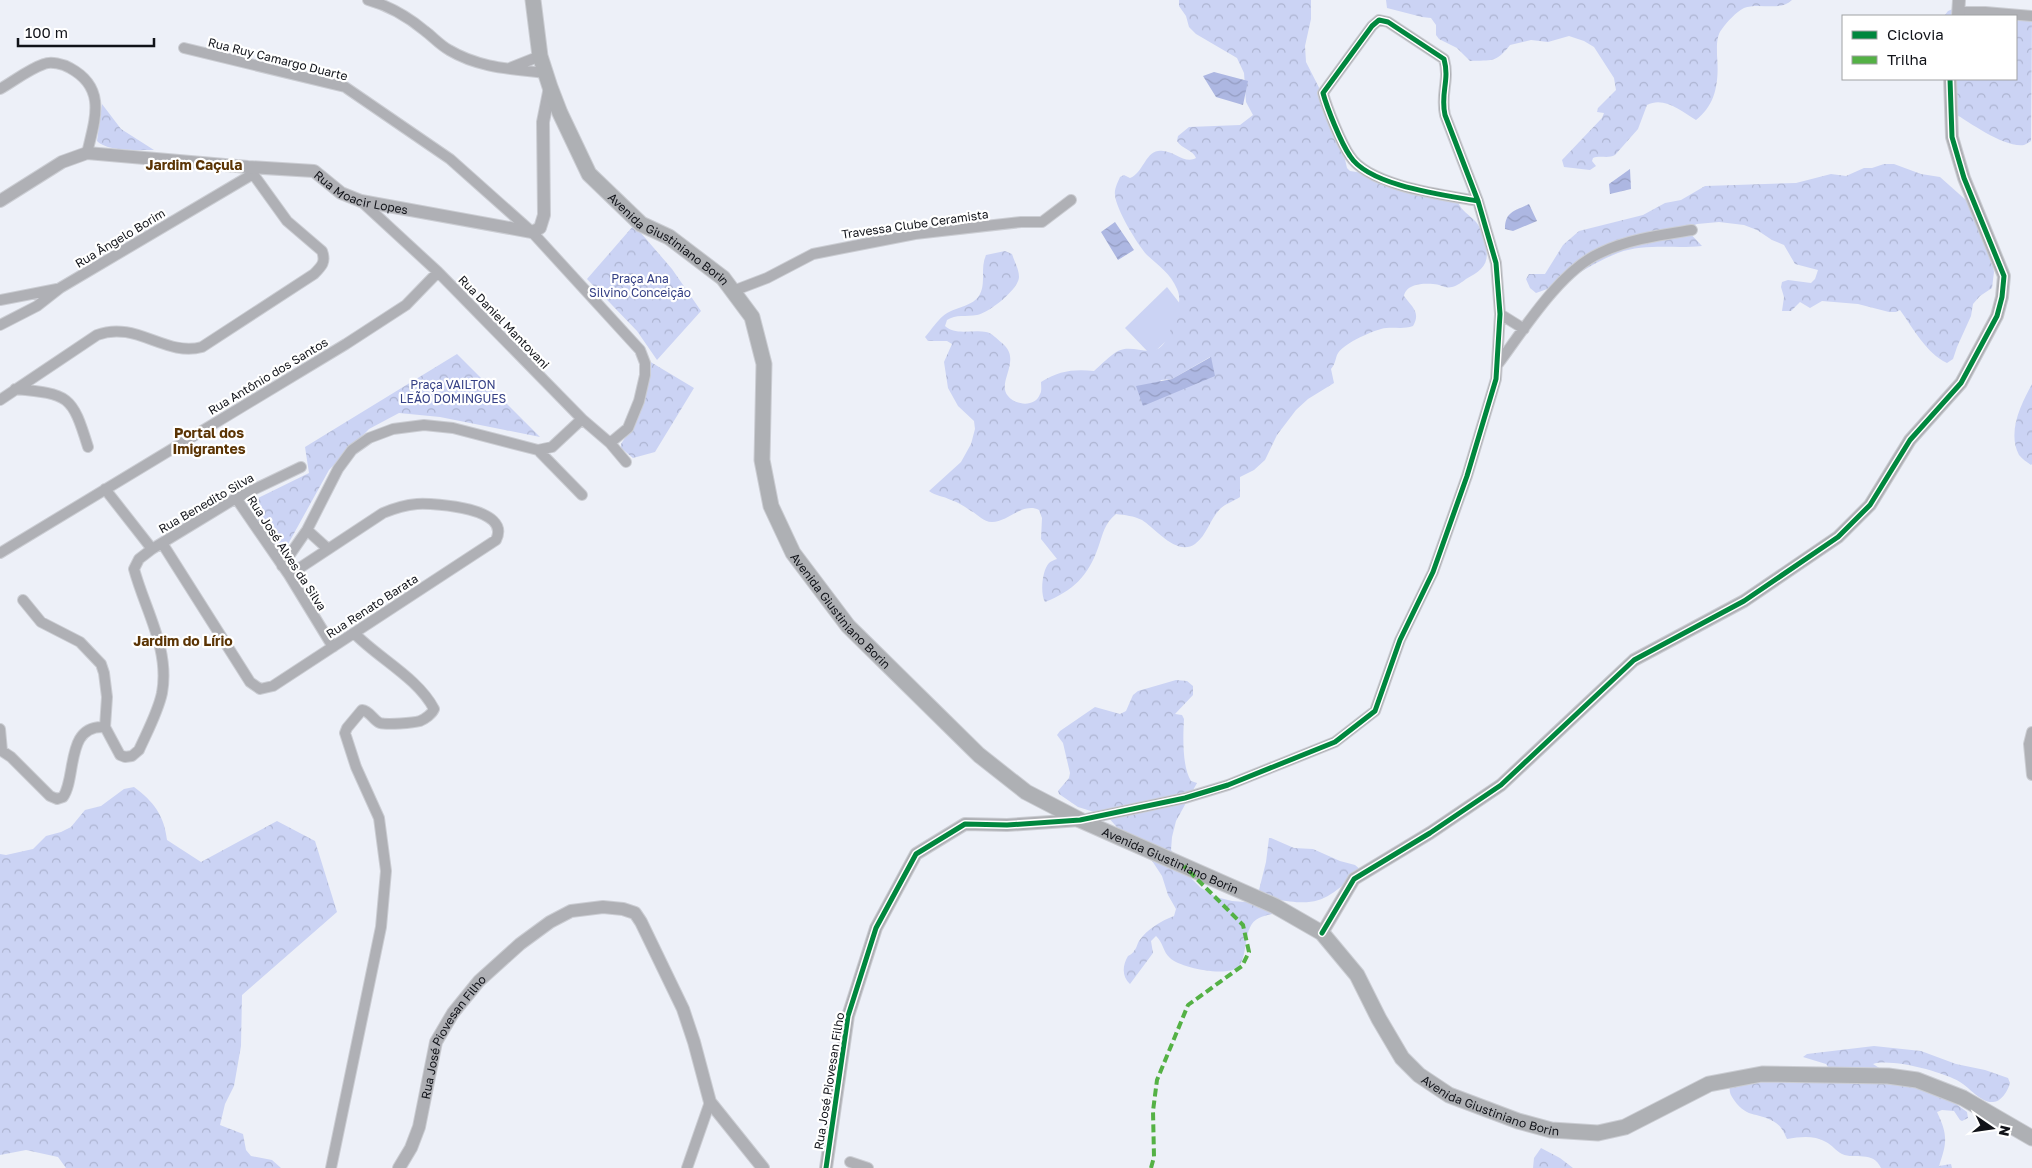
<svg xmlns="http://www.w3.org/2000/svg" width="2032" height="1168" font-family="'Golos Text',sans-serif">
  <defs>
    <pattern id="forest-crowns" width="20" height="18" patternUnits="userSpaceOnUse" patternTransform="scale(1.25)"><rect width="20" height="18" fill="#cbd3f4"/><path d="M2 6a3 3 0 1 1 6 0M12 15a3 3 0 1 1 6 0" fill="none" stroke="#adb4d1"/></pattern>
    <pattern id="water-waves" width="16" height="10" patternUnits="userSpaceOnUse" patternTransform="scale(1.25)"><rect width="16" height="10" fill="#adb7e2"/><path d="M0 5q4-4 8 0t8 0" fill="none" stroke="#949cc1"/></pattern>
  </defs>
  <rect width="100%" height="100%" fill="#edf0f8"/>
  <path fill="#cbd3f4" d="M1167 287 1191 318 1151 355 1125 328Z"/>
  <path fill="url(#forest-crowns)" fill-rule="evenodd" d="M1179 0H1311V19L1305 46 1306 62 1336 121 1347 168 1350 171 1363 173 1458 202C1462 212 1469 214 1476 222 1482 229 1484 238 1486 247 1490 265 1480 271 1466 279 1462 282 1457 286 1452 287 1445 289 1440 284 1433 284 1423 283 1406 284 1404 296 1412 307 1421 312 1413 326 1402 330 1392 326 1381 329 1370 332 1342 344 1337 355 1335 361 1335 364 1331 369L1334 383 1308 399 1296 410 1277 435 1265 460 1254 470 1240 477V497C1234 501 1225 504 1220 509 1210 519 1207 535 1195 544 1177 557 1155 528 1142 520 1134 516 1125 515 1116 514 1104 524 1103 534 1098 548 1088 576 1073 591 1045 602 1040 594 1042 570 1049 563 1051 561 1054 560 1057 559L1041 539 1042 518 1039 510C1023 502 1008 522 992 522 983 522 979 515 971 511 965 507 958 502 951 500 943 496 936 496 929 491L961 462 971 444 975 429 974 421 958 406 948 388 944 362 952 344 947 341H928L925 337C931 330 937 321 943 316 953 307 974 307 980 294 986 282 980 268 986 255L1005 251 1012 254C1014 261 1019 269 1019 277 1019 289 989 313 977 315 966 317 956 314 947 320L945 326C955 336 974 329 986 332 992 333 997 339 1002 343 1023 360 996 382 1008 396 1016 406 1036 407 1040 394 1042 391 1041 386 1041 382 1059 371 1073 369 1094 371 1101 365 1109 356 1118 351 1136 342 1156 364 1168 336 1173 323 1184 303 1177 289 1171 274 1158 265 1147 255 1137 244 1116 209 1115 195 1114 189 1118 182 1120 177L1124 175 1130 178C1143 173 1145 153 1158 151 1172 148 1184 165 1196 158 1193 150 1182 149 1177 141L1178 136 1189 127 1240 125 1253 115 1246 102 1244 73 1237 58 1196 34 1189 27 1186 16 1179 6ZM1210 357H1211L1143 406 1161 380 1172 379Z
    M1386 0H1792C1780 12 1759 2 1744 8 1736 12 1727 22 1722 29 1716 36 1717 47 1717 55 1719 80 1717 104 1696 120 1681 111 1664 96 1647 105L1638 129 1615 155C1608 159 1600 155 1593 158L1592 161 1596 166 1590 170 1564 167 1562 160 1602 118 1604 113 1597 112 1598 108 1616 90 1614 78 1594 47 1584 41 1569 36 1548 42 1531 40 1510 45C1496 63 1492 60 1470 61L1457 48 1439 39 1436 35V25L1431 18 1422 17 1387 8Z
    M1955 8 2014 9 2032 13 2031 141C2029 142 2027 144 2024 145 2005 148 1970 123 1954 113L1951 79H2016V16H1944L1948 11Z
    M102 104 121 129 154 150C139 150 108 152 97 141Z
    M1884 164H1894L1921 174 1940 177 1967 201 1980 225 1991 255 1994 272 1992 288 1980 296 1973 304 1971 316 1957 347 1953 359 1947 363C1926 353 1913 328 1900 310L1896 312H1889L1858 304 1822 301 1810 308 1800 302 1791 311H1782L1784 297 1781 287 1782 282 1788 280 1811 283 1815 279 1818 270 1795 264 1784 245 1772 240 1757 230 1744 225 1719 222 1697 224 1686 229 1702 246C1675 249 1645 243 1618 253 1589 264 1566 284 1536 293L1530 288 1526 279 1529 274H1545L1563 245 1579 231 1643 215 1665 203 1681 200 1705 186 1796 183 1831 174 1846 176 1864 168H1872Z
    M634 225 672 269 701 311 657 360 637 331 587 279Z
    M457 354 540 437 440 417 399 413 369 429 329 470 282 555 246 504 309 473 305 447Z
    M649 361 694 388 655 452 633 458 621 448V444L634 424Z
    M2032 384V464L2031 465C2027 462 2022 459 2019 455 2007 432 2021 404 2032 384Z
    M1176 680 1187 681 1193 686V695L1175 714 1182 715 1184 719C1183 736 1182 767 1191 781L1197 783 1176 821 1172 837 1171 850 1190 877 1201 888 1216 897 1232 901 1245 902 1258 894 1266 862 1269 838H1271L1294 848 1313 849 1340 861 1355 865 1361 870C1326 899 1322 908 1274 899L1281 912C1274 914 1265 915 1259 918 1242 926 1249 954 1239 966 1229 978 1180 968 1170 958 1163 952 1163 942 1156 936L1151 941 1153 953 1130 984C1122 977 1122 966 1128 956 1129 956 1134 952 1134 951 1137 948 1137 944 1139 941 1147 929 1161 921 1174 916L1176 909 1168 895 1162 876 1147 853 1130 842 1107 816 1078 807 1059 794 1058 791 1069 778 1070 773 1063 743 1057 735 1060 731 1095 707 1120 714 1126 711 1133 695 1138 691Z
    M134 787C154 802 164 815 167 840L201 862 277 821 315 841 337 912 242 995 241 1046 234 1086 225 1104 220 1125 243 1134 246 1150 251 1156 272 1160 281 1168H66L58 1157 26 1150 0 1155V854L6 855 33 849 46 836 61 832 71 827 85 810 101 806 124 789Z
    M1874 1046 1921 1051 1956 1064 1985 1070 2008 1078 2010 1083C2008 1091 2001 1102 1993 1102 1981 1103 1970 1088 1960 1082 1944 1072 1891 1058 1873 1064L1884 1071 1922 1079 1967 1112 1968 1118 1962 1121 1960 1120 1954 1111 1942 1110 1937 1112C1948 1135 1947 1143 1939 1166L1951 1164 1952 1168H1881C1873 1150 1855 1160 1842 1154 1836 1151 1832 1145 1826 1142 1813 1135 1801 1137 1787 1139 1784 1133 1782 1127 1776 1123 1759 1111 1748 1120 1734 1100 1730 1094 1729 1092 1730 1085L1823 1070 1828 1067 1826 1064 1803 1057 1807 1054Z
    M1541 1148 1560 1158 1573 1168H1533L1534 1158Z"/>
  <path fill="url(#water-waves)" d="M1214 72 1248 81 1243 105 1216 97 1203 76Z
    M1630 169 1631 189 1610 194 1609 184Z
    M1529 204 1537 221 1513 231 1505 229C1505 211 1515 211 1529 204Z
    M1115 222 1134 250 1118 260 1101 232Z
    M1211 357 1215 376 1143 406 1136 386 1172 379Z"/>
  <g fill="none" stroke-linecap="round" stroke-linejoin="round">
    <defs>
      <path id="minor" d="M368 0C390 6 407 16 425 31 433 37 440 45 449 50 479 68 512 69 545 73
        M1958 12H1985L2032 16
        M184 48 345 87 450 159 532 232 640 350 645 363V375L639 401 628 428 610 443
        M510 68 540 56
        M0 89C14 81 29 69 44 64 51 61 63 64 70 68 107 88 95 119 87 153
        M361 201 438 272 582 419 610 443 626 462
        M733 291 767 278 813 254 915 234 1021 222H1042L1071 200
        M0 300 57 289
        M1500 314 1524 329
        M0 325 37 306 60 288 253 174
        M1498 364C1524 329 1560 271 1600 253 1629 239 1661 235 1692 230
        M15 389C69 394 72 395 88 447
        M0 400 97 335C136 320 165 357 202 347L314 274C322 266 326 262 322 251L287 221 248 167
        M538 450 552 447 582 419
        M105 489 152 549
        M236 498 289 575 333 647
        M307 530 328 549
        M162 543 250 682 260 689 273 686 496 540C512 508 436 503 417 504 405 505 395 508 383 513L289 575
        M0 553 346 344 406 305 438 272
        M282 566 307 530 338 469 352 450 369 438 393 429 424 425 453 428 538 450 582 495
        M23 600 41 622 80 642 101 664 104 673 107 697 105 727 120 755 125 757 132 756 139 750C147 732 158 712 162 693 170 649 145 610 134 569L139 559 152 549 236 498 301 467
        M0 729 2 751
        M2032 732 2029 744 2032 775
        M2 751 11 757 50 796 57 799 63 797C77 777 65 724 105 727
        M1081 820 1185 798 1228 785 1335 742 1375 711 1400 640 1433 572 1467 476 1496 379 1500 314 1496 263 1478 201 1445 115C1440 93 1450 81 1444 59L1388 22 1379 20 1372 26 1323 93C1327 108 1341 143 1350 156 1369 186 1444 195 1478 201
        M850 1162 868 1168
        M331 1168 381 927 386 871 379 818 356 767 345 733 347 728 362 710C370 711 373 720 380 723 387 725 413 723 420 721 425 719 432 714 434 709 418 678 378 658 354 633
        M687 1168 710 1102"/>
      <g id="tertiary">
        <path d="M1958 16 1959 0"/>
        <path id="s1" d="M0 201 62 162 87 153 248 167 314 171 341 193 361 201 532 232 540 228 544 215 543 122 550 87"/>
        <path d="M1322 933 1354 879 1430 833 1501 785 1634 660 1744 601 1838 537 1870 505 1910 440 1961 383 1997 316 2002 297 2004 276 1964 178 1952 137 1950 79"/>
        <path id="s2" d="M399 1168 411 1148 419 1127 436 1042 453 1013 479 981 520 944 550 922 571 911 603 907 623 909 635 913 641 922 683 1009 694 1042 710 1102 763 1168"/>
        <path d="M826 1168 848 1016 876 928 916 854 965 824 1007 825 1080 820"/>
      </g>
      <g id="secondary">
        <path id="s3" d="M533 0 540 56 550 87 560 113 589 174 641 224 669 237 723 278 752 317 764 364 762 460 771 506 793 553 848 626 979 755 1026 792 1080 820 1275 906 1322 933 1357 975 1379 1019 1402 1058 1419 1075 1449 1095 1518 1121 1551 1130 1598 1133 1625 1127 1709 1084 1762 1074 1888 1076 1917 1080 1963 1098 2032 1138"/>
      </g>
    </defs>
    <use href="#minor" stroke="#cbcdd3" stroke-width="12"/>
    <use href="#tertiary" stroke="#cbcdd3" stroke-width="14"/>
    <use href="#secondary" stroke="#cbcdd3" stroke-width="17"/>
    <use href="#minor" stroke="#afb0b5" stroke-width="10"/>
    <use href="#tertiary" stroke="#afb0b5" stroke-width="12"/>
    <use href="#secondary" stroke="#aeb0b4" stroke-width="15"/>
    <path stroke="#54b145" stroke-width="4" stroke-dasharray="8 4" stroke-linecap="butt" d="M1151 1168 1154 1157 1153 1111 1157 1080 1188 1005 1242 966 1249 952 1243 925 1184 866"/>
    <defs>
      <path id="cycleway" d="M1322 933 1354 879 1430 833 1501 785 1634 660 1744 601 1838 537 1870 505 1910 440 1961 383 1997 316 2002 297 2004 276 1964 178 1952 137 1950 79
        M826 1168 848 1016 876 928 916 854 965 824 1007 825 1080 820 1185 798 1228 785 1335 742 1375 711 1400 640 1433 572 1467 476 1496 379 1500 314 1496 263 1478 201 1445 115C1440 93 1450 81 1444 59L1388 22 1379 20 1372 26 1323 93C1327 108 1341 143 1350 156 1369 186 1444 195 1478 201"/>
    </defs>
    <use href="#cycleway" stroke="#fff" stroke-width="8"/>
    <use href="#cycleway" stroke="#00873e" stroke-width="5"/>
  </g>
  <g text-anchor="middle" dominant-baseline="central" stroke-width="4.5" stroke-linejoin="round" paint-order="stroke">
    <g font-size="12" fill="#111319" stroke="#fff">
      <text transform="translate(278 59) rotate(14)">Rua Ruy Camargo Duarte</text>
      <text stroke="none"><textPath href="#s1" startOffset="381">Rua Moacir Lopes</textPath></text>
      <text transform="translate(915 224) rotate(-8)">Travessa Clube Ceramista</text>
      <text transform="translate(120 238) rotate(-31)">Rua Ângelo Borim</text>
      <text stroke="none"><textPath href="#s3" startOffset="288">Avenida Giustiniano Borin</textPath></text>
      <text transform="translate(504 322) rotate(46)">Rua Daniel Mantovani</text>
      <text transform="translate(268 376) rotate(-31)">Rua Antônio dos Santos</text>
      <text transform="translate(206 503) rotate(-30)">Rua Benedito Silva</text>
      <text transform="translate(287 553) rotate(57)">Rua José Alves da Silva</text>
      <text transform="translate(372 606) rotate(-33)">Rua Renato Barata</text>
      <text stroke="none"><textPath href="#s3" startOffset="722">Avenida Giustiniano Borin</textPath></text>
      <text stroke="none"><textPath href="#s3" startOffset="1142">Avenida Giustiniano Borin</textPath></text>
      <text stroke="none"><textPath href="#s2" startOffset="144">Rua José Piovesan Filho</textPath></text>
      <text transform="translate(829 1081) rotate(-81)">Rua José Piovesan Filho</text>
      <text stroke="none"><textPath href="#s3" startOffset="1562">Avenida Giustiniano Borin</textPath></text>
    </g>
    <g font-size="12" fill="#364186" stroke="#fff">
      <text x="640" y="278">Praça Ana<tspan x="640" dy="14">Silvino Conceição</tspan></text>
      <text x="453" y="384">Praça VAILTON<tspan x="453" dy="14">LEÃO DOMINGUES</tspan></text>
    </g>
    <g font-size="14" font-weight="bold" fill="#5b3404" stroke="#fff">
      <text x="194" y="164">Jardim Caçula</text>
      <text x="209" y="432">Portal dos<tspan x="209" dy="16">Imigrantes</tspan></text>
      <text x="183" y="640">Jardim do Lírio</text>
    </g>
  </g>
  <rect x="1842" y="15" width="175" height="65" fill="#ffffff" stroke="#a0a1a3"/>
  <rect x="1852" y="31" width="25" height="8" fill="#00873e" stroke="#a0a1a3"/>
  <text x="1887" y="40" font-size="15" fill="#111319">Ciclovia</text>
  <rect x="1852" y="56" width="25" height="8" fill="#54b145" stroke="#a0a1a3"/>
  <text x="1887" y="65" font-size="15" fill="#111319">Trilha</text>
  <g transform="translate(1992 1128) rotate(103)" stroke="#ffffff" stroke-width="4" paint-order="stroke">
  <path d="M0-4L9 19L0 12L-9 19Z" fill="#111319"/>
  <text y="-8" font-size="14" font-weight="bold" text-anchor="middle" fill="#111319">N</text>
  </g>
  <path d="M18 38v8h136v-8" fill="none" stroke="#111319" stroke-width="2.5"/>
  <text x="25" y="38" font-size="15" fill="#111319" stroke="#ffffff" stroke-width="4" paint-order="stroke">100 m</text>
</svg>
